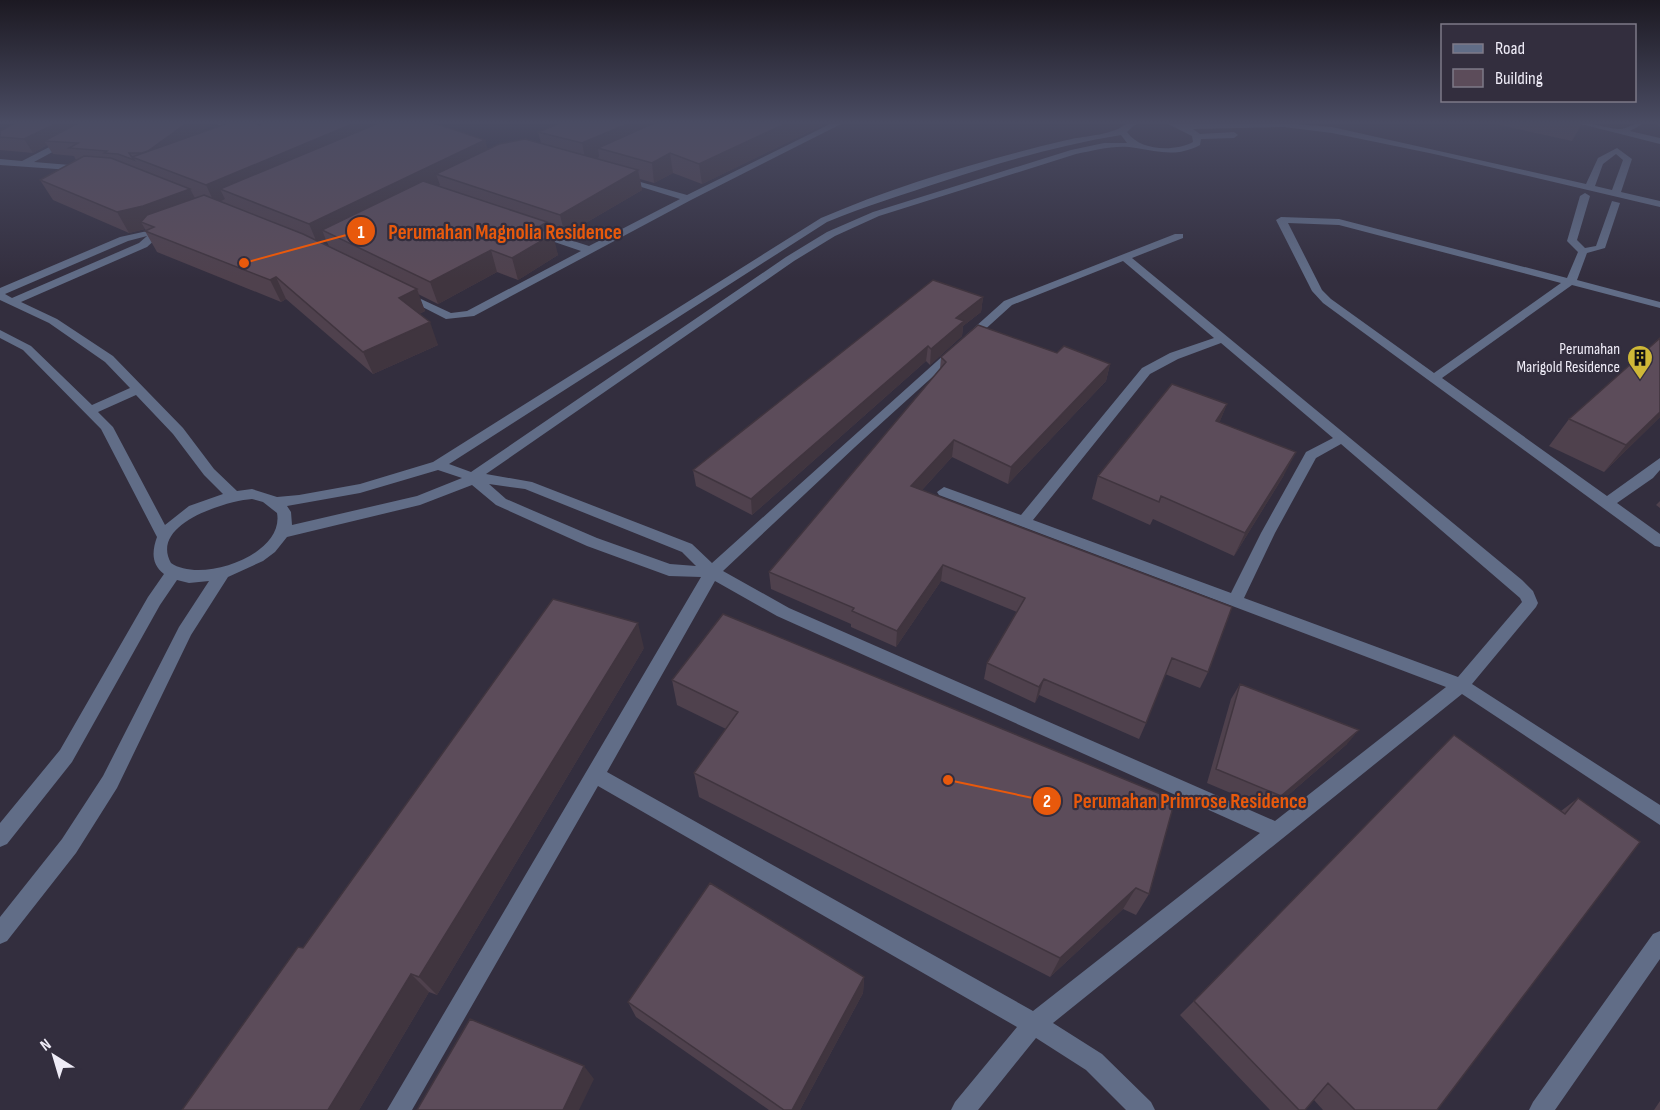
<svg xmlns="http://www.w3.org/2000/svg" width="1660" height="1110" font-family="'Sofia Sans Condensed',sans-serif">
  <rect width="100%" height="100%" fill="#332e3e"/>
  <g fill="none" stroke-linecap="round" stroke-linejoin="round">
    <path fill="#616d87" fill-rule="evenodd" d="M98 122H108L34 162 82 166 85 167V171L0 165V159L22 161Z
      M208 122H225L250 129 246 132Z
      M834 122H845L691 200 474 316 446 319 399 295 404 292 408 293 451 313 467 311 581 251 531 234V230H539L589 246 680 199 619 180V176L687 195Z
      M1128 122H1141L1133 126 1127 132C1140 151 1174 152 1193 142L1192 136 1164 122 1185 124 1284 123 1332 127 1586 184 1598 158 1617 148 1632 159 1621 192 1660 201V207L1434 154 1332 133 1284 127 1193 129 1200 134 1234 132 1238 135 1234 138 1201 139 1200 145C1178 157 1159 152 1136 148 1117 144 1095 150 1076 154L879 216 835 236 794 261 486 474 532 482 692 544 712 563 1004 301 1175 234H1183V238L1132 258 1522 580 1533 591 1538 603 1536 607 1472 684 1660 805V825L1462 694 1053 1023 1102 1054 1151 1102 1155 1110H1126L1086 1070 1036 1038 978 1110H951L955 1102 1017 1027 598 786 412 1110H387L701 577 669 576 587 546 496 505 472 485 420 505 287 537 275 552 263 561 228 577 191 635 117 788 76 853 7 941 0 944V917L62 839 103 776 179 627 209 581 189 583 177 580 160 605 72 762 7 844 0 847V823L60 750 148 597 164 574C151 564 152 551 157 537L101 429 23 350 0 338V330L31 346 92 405 130 388 105 362 49 323 0 300V288L120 237 170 226V230L158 233V237L147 247 21 302 57 319 113 356 183 428 214 469 237 491 252 489 277 497 299 495 360 484 433 462 821 218C897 185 986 159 1067 140 1087 135 1114 136 1128 122ZM1121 135 1127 143H1104L1071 150 873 212 827 232 786 257 471 472 449 464 827 222C865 206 905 194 944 181 1002 162 1060 145 1121 135ZM1616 154 1623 160 1612 190 1595 186 1603 164ZM147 236 139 243 12 298 5 294 128 241ZM1123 261 1214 338 1170 353 1142 368 1021 515 944 487 937 492 939 495 1446 687 1275 821 789 608 723 571 855 447 1012 305ZM1221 343 1333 438 1306 452 1261 533 1231 593 1033 520 1150 374 1178 359ZM136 395 173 434 204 475 223 494 189 506 165 525 113 427 98 412ZM1341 444 1520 598 1522 602 1458 677 1244 598 1275 533 1316 458ZM438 470 462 478 417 496 292 525 291 512 287 506 360 493ZM489 484 525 489 682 552 696 566 670 564 597 538 506 499ZM252 499 263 502 277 513C285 555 201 584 171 563 149 524 226 501 252 499ZM715 581 777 616 1260 833 1033 1011 607 772Z
      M1573 122C1589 122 1602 127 1618 129 1626 130 1635 122 1646 122L1630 131 1660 138V144Z
      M1585 193 1590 196 1577 240 1585 248 1596 246 1612 201 1620 203 1605 248 1587 253 1577 280 1660 302V308L1572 285 1442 378 1607 496 1660 458V470L1653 478 1617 503 1660 534V547L1655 546 1323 303 1312 291 1276 220 1281 217 1339 219 1567 278 1578 252 1567 241 1580 196ZM1288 223 1339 225 1561 283 1434 373 1331 299 1322 290Z
      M1660 931V959L1555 1110H1529L1533 1102 1653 934Z"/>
  </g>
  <path fill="#4f414d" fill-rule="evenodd" d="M258 122H431L488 150 541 143 538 132 829 122 702 184 673 173 654 183 640 179 642 190 565 235 549 230 558 255 518 280 497 272 438 304 418 294 425 311 419 314 438 345 373 374 286 299 281 302 157 252 145 231H146L145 229 129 233 53 200 40 180 76 160 74 156 53 154 47 145 33 153 0 150V131L210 125 197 134 259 125ZM326 240 329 246 322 243Z
    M1486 122H1583L1572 141Z
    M1652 122H1660V127Z
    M983 297 981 312 963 326 962 336 930 365 926 361 752 515 696 486 693 470Z
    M1057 353 1110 364 1106 381 1008 484 952 457 922 490 1208 672 1200 688 1165 674 1146 723 1139 739 1039 695 1035 703 984 679 987 663 1017 612 941 581 896 647 851 627V624L771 589 769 572 940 369 941 357Z
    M1227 404 1219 423 1284 475 1234 556 1153 519 1150 525 1092 499 1098 476Z
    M1660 417 1604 472 1549 446 1569 419Z
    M1660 501V508L1656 505Z
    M644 648 437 995 429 992 359 1110H182L303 948Z
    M672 680 1149 894 1136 915 1123 909 1050 977 699 797 694 773 726 729 677 705Z
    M1240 684 1347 744 1271 810 1207 783 1231 699Z
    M1578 798 1437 1110H1323L1314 1100 1305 1110H1270L1180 1015 1194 1001 1561 811Z
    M864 977 863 993 800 1110H769L636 1017 628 1002Z
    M1660 1101V1110H1654Z"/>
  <path fill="#40353f" d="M59 122H93L44 141 47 145 33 153 24 139Z
    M188 122H208L210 125 154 165 144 154Z
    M357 122H391L220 189 225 199 215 204 206 185Z
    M632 122H679L598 148 599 157 586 163 582 143Z
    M789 122H829L702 184 699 164Z
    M485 140 491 160 436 174 440 185 335 236 322 230 326 240 318 245 309 224Z
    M670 153 673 173 654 183 652 163Z
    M638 170 642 190 565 235 560 215Z
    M190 189 201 209 141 222 145 229 129 233 117 212Z
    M547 222 550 235 553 234 558 255 518 280 512 258 537 228Z
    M491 250 497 272 438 304 430 282Z
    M276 277 286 299 281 302 270 280Z
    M417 289 425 311 407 320 399 298Z
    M983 297 981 312 963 326 962 336 930 365 931 349 956 318Z
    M430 322 438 345 373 374 363 352Z
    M928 346 926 361 752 515 751 499Z
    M1110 364 1106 381 1008 484 1011 467Z
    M1227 404 1218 426 1216 421Z
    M1660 412V417L1604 472 1626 445Z
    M954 440 952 457 910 503 911 486Z
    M1296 452 1284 475 1234 556 1245 533Z
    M943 565 941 581 896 647 897 631Z
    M638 623 644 648 437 995 419 977Z
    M1044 679 1039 695 1035 703 1039 687Z
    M1359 730 1347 744 1271 810 1281 796Z
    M1136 888 1123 909 1050 977 1060 958Z
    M411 974 429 992 359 1110H328Z
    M864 977 863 993 800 1110H792Z
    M584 1066 594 1079 579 1110H563Z"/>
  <path fill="#5c4c5a" stroke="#40353f" stroke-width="1.5" d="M17 122H59L24 139 0 137V131Z
    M80 122H188L148 151 142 153H129L134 160 118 154 104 153 107 151 69 148 78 143 44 141Z
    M231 122H252L260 125 262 122H357L206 185 132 157Z
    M381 122H431L485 140 309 224 220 189Z
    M563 122H632L582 143 538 132Z
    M656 122H789L699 164 670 153 652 163 598 148Z
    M525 139 638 170 560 215 436 174 499 144Z
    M84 156 111 158 190 189 143 206 117 212 40 180Z
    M423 181 547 222 537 228 553 234 512 258 491 250 430 282 322 230Z
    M204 195 303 234 417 289 399 298 430 322 363 352 276 277 270 280 145 231 154 227 141 222 147 215Z
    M933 280 983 297 956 318 964 321 931 349 928 346 751 499 693 470Z
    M978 325 1057 353 1064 346 1110 364 1011 467 954 440 911 486 1232 607 1208 672 1172 658 1146 723 1044 679 1039 687 987 663 1025 598 943 565 897 631 852 611 854 608 769 572 946 362 941 357Z
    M1660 338V412L1626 445 1569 419Z
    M1172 384 1227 404 1216 421 1296 452 1245 533 1161 496 1159 502 1098 476Z
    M553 599 638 623 419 977 411 974 328 1110H182L298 947 303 948Z
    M723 614 1175 800 1149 894 1136 888 1060 958 694 773 738 712 672 680Z
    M1240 684 1359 730 1281 796 1216 769Z
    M1454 735 1565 814 1578 798 1640 842 1437 1110H1355L1328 1083 1305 1110H1299L1194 1001Z
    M710 883 864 977 792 1110H784L628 1002Z
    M470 1019 584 1066 563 1110H417Z"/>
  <linearGradient id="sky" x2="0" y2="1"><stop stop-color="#1c1922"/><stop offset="0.44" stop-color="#4a4c63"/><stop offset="1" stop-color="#4a4c63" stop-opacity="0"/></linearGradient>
  <rect width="1660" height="278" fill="url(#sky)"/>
  <defs>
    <symbol id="building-pin" viewBox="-11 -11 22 30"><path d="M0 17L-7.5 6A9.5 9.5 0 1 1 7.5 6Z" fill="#cfb837" stroke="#332e3e"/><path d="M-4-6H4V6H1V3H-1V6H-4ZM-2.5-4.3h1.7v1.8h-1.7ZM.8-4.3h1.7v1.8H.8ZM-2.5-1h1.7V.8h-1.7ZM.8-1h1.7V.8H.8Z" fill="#111"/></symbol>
  </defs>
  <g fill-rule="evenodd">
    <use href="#building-pin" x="1625" y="343" width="30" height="40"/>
  </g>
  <g text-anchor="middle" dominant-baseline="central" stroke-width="4.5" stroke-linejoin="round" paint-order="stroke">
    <g font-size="16" fill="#efecf7" stroke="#332e3e" text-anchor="end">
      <text x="1620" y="349">Perumahan<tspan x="1620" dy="18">Marigold Residence</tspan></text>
    </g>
  </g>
  <path fill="none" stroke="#e8590c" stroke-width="2" d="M244 263L361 231M948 780L1047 801"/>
  <g fill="#e8590c" stroke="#332e3e" stroke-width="2">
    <circle cx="244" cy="263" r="6"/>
    <circle cx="948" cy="780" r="6"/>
    <circle cx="361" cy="231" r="15"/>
    <circle cx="1047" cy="801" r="15"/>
  </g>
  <g font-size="18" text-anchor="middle" font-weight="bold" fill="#fff">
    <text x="361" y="238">1</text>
    <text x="1047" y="807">2</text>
  </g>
  <g font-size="21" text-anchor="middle" font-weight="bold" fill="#e8590c" stroke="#332e3e" stroke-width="4.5" stroke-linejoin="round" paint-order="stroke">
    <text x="505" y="239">Perumahan Magnolia Residence</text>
    <text x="1190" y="808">Perumahan Primrose Residence</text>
  </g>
  <rect x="1441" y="24" width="195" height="78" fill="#332e3e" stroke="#7e7a88" stroke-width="1.5"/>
  <rect x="1453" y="44" width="30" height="9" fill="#616d87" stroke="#7e7a88" stroke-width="1.5"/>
  <text x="1495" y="54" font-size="18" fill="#efecf7">Road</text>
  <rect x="1453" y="69" width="30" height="18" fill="#5c4c5a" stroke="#7e7a88" stroke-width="1.5"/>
  <text x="1495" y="84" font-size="18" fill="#efecf7">Building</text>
  <g transform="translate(54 1056) rotate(323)" stroke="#332e3e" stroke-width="4.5" paint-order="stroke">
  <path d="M0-4.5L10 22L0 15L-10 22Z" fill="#efecf7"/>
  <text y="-9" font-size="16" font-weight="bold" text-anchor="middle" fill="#efecf7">N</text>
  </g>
</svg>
